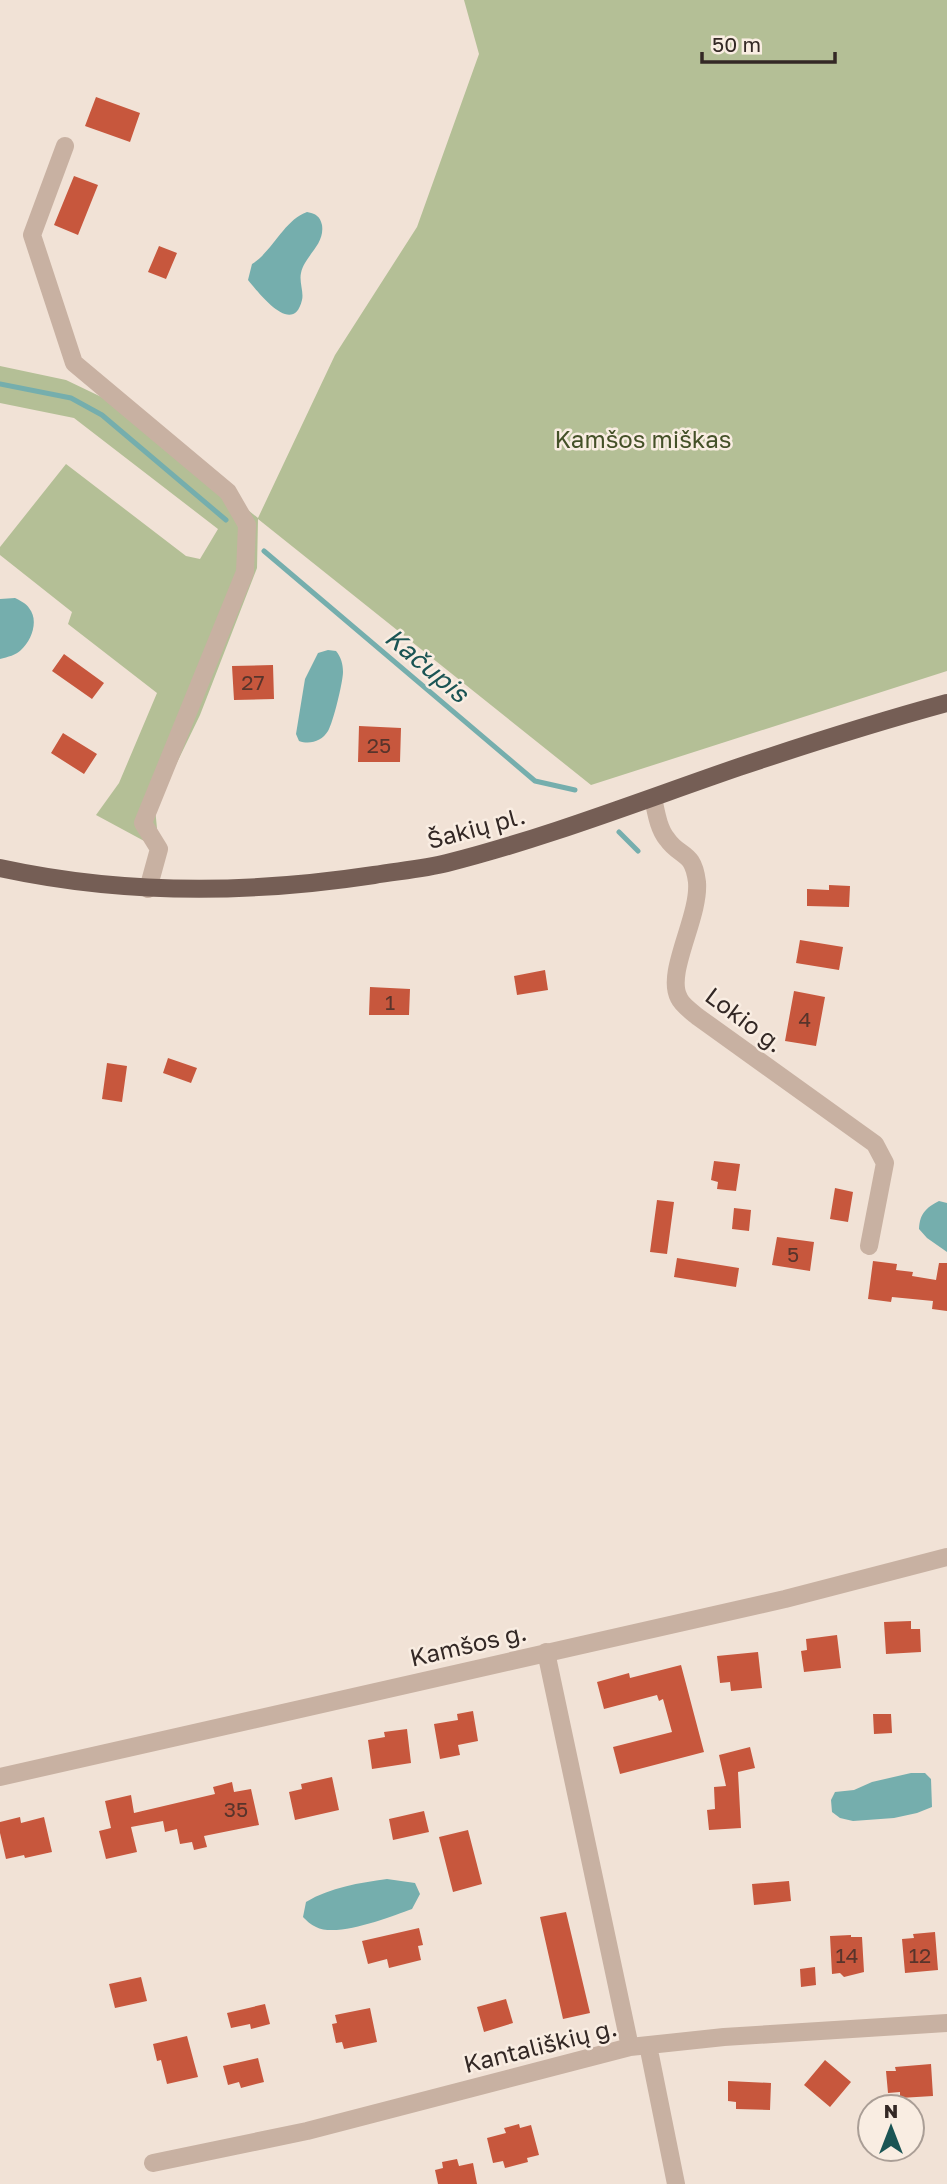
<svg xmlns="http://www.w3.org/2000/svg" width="947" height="2184" font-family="'Golos Text',sans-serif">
  <rect width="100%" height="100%" fill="#f1e2d6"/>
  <path fill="#b4bf96" d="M464 0H947V671L591 785 258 519 257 568 200 715 155 808 159 849 96 815 119 783 157 693 68 624 72 612 0 555V547L66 464 186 556 200 559 218 529 74 418 0 403V366L66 380 114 403 258 518 335 355 417 227 479 54Z"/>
  <path fill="#75aead" d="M307 212C316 214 320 216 322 225 325 245 305 255 301 273 299 282 304 292 302 300 293 338 258 292 248 280L252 264C273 251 284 220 307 212Z
    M15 598C19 600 27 604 29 608 39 620 32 640 21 650 16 655 8 657 0 659V599Z
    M328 650 336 651C341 657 343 664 343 672 343 682 333 723 328 731 322 741 310 745 299 741L296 734 305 679 318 653Z
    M939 1201 947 1203V1252L927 1238 919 1229C920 1213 926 1208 939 1201Z
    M911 1773H925L931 1779 932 1807 917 1813 894 1818 853 1821 840 1818 832 1812 831 1800 835 1792 854 1790 872 1782Z
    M387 1879 415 1883 420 1894 412 1909C390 1917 337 1938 316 1927 311 1925 306 1920 303 1917L306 1902C331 1887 359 1883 387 1879Z"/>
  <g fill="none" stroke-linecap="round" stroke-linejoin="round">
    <path stroke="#75aead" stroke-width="5" d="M0 384 71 398 102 415 226 520
      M264 551 535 781 575 790
      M619 832 638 851"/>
  </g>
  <path fill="#c7573d" d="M96 97 140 113 130 142 85 126Z
    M74 176 98 185 78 235 54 225Z
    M159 246 177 253 166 279 148 272Z
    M64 654 104 683 92 699 52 671Z
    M273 665 274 699 234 700 232 666Z
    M359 726 401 728 400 762H358Z
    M63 733 97 754 84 774 51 753Z
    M829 885 850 886 849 907 807 906V889L829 890Z
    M800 940 843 947 839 970 796 963Z
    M545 970 548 990 517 995 514 976Z
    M370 987 410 989 409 1015H369Z
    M794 991 825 997 816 1046 785 1041Z
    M168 1058 197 1068 191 1083 163 1073Z
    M107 1063 127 1066 122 1102 102 1099Z
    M714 1161 740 1164 736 1191 717 1189 718 1182 711 1180Z
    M835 1188 853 1192 848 1222 830 1219Z
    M657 1200 674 1202 667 1254 650 1252Z
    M734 1208 751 1210 749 1231 732 1229Z
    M777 1237 814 1242 810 1271 772 1265Z
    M677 1258 739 1268 736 1287 674 1277Z
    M873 1261 897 1264 896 1270 913 1272 912 1276 936 1280 939 1263H947V1311L932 1309 933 1301 892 1297 891 1302 868 1299Z
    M911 1621V1629H920L921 1652 886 1654 884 1622Z
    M837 1635 841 1668 804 1672 801 1651 807 1650 806 1639Z
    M758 1652 762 1688 731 1691 730 1682 720 1683 717 1656Z
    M681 1665 704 1752 620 1774 613 1747 672 1732 663 1699 659 1701 657 1695 604 1709 597 1682 629 1673 630 1678Z
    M473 1711 478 1741 458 1745 460 1755 440 1759 434 1724 458 1720 457 1714Z
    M873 1714H891L892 1733 874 1734Z
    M407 1729 411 1763 372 1769 368 1740 385 1737 384 1732Z
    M750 1747 755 1768 738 1772 741 1828 709 1830 707 1810 715 1809 714 1787 726 1786 719 1755Z
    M332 1777 339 1810 295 1820 289 1792 302 1789 301 1784Z
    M232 1782 234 1792 251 1789 259 1825 204 1836 207 1847 194 1850 192 1842 180 1844 177 1829 165 1832 163 1821 131 1827 137 1852 106 1859 99 1831 111 1828 105 1801 131 1795 134 1813 215 1794 213 1787Z
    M424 1811 429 1832 393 1840 389 1819Z
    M20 1817 21 1823 44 1817 52 1852 25 1858 24 1855 6 1859 0 1833V1822Z
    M468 1830 482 1884 453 1892 439 1837Z
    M789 1881 791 1901 754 1905 752 1884Z
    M566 1912 590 2013 563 2019 540 1917Z
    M419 1928 423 1945 418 1946 421 1960 389 1968 387 1959 368 1964 362 1941Z
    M935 1932 938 1970 905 1973 902 1939 914 1938 913 1934Z
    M851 1935V1937H862L864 1972 844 1977 840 1973 832 1974 830 1936Z
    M815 1967 816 1985 801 1987 800 1969Z
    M141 1977 147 2001 115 2008 109 1984Z
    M506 1999 513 2023 484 2032 477 2007Z
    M265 2004 270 2024 251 2029 250 2024 231 2028 227 2013Z
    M370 2008 377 2042 344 2049 342 2042 336 2043 332 2024 337 2023 335 2015Z
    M187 2036 198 2077 167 2084 161 2060 157 2061 153 2044Z
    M258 2058 264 2082 241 2088 239 2082 228 2085 223 2066Z
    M825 2060 851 2082 830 2107 804 2085Z
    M931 2064 933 2096 900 2098V2092L888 2093 886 2071H896L895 2067Z
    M728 2081 771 2083 770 2110 736 2109V2102L728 2101Z
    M519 2124 520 2128 531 2125 539 2155 527 2158 528 2162 505 2168 503 2161 493 2163 487 2138 506 2133 504 2128Z
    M457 2159 459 2166 473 2163 477 2184H438L435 2170 443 2168 442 2162Z"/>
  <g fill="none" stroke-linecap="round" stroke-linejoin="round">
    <path stroke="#c8b1a2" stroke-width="18" d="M65 146 32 235 74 363 228 492 247 525 245 572 143 823 159 849 148 889
      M653 798C656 811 658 828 667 839 680 858 693 850 697 882 700 917 665 973 679 998 682 1005 692 1012 698 1017L875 1144 885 1163 869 1246
      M546 1652 630 2047
      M0 1777 785 1599 947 1557
      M648 2045 676 2184
      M153 2163 307 2131 630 2047 724 2037 947 2023"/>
    <path stroke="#755e55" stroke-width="18" d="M0 868C124 895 249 894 374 875 398 871 423 869 447 863 546 838 643 800 739 767 808 744 877 722 947 703"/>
  </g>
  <g text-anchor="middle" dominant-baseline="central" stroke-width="5" stroke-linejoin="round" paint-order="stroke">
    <g font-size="21" fill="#58342b">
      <text x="253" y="682">27</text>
      <text x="379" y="745">25</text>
      <text x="390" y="1002">1</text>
      <text x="805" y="1019">4</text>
      <text x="793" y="1254">5</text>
      <text x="236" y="1809">35</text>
      <text x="847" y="1955">14</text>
      <text x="920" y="1955">12</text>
    </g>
    <g font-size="24" fill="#445128" stroke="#f9ede2">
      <text x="643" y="438">Kamšos miškas</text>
    </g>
    <g font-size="24" fill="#332825" stroke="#f9ede2">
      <text transform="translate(476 827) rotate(-15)">Šakių pl.</text>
      <text transform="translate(745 1019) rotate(37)">Lokio g.</text>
      <text transform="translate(468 1644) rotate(-13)">Kamšos g.</text>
      <text transform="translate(540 2045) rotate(-14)">Kantališkių g.</text>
    </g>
    <g font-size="26" font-style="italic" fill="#1a5454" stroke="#f9ede2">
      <text transform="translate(427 665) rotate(40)">Kačupis</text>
    </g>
  </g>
  <g transform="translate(891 2128)"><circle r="33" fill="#f9ede2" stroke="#aa9e96" stroke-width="2"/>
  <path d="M0-5L12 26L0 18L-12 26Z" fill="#1a5454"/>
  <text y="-10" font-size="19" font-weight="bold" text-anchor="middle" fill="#332825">N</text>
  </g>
  <path d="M702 52v10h133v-10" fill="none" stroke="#332825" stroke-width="3.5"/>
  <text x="712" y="52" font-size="21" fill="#332825" stroke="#f9ede2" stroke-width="5" paint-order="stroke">50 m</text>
</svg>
